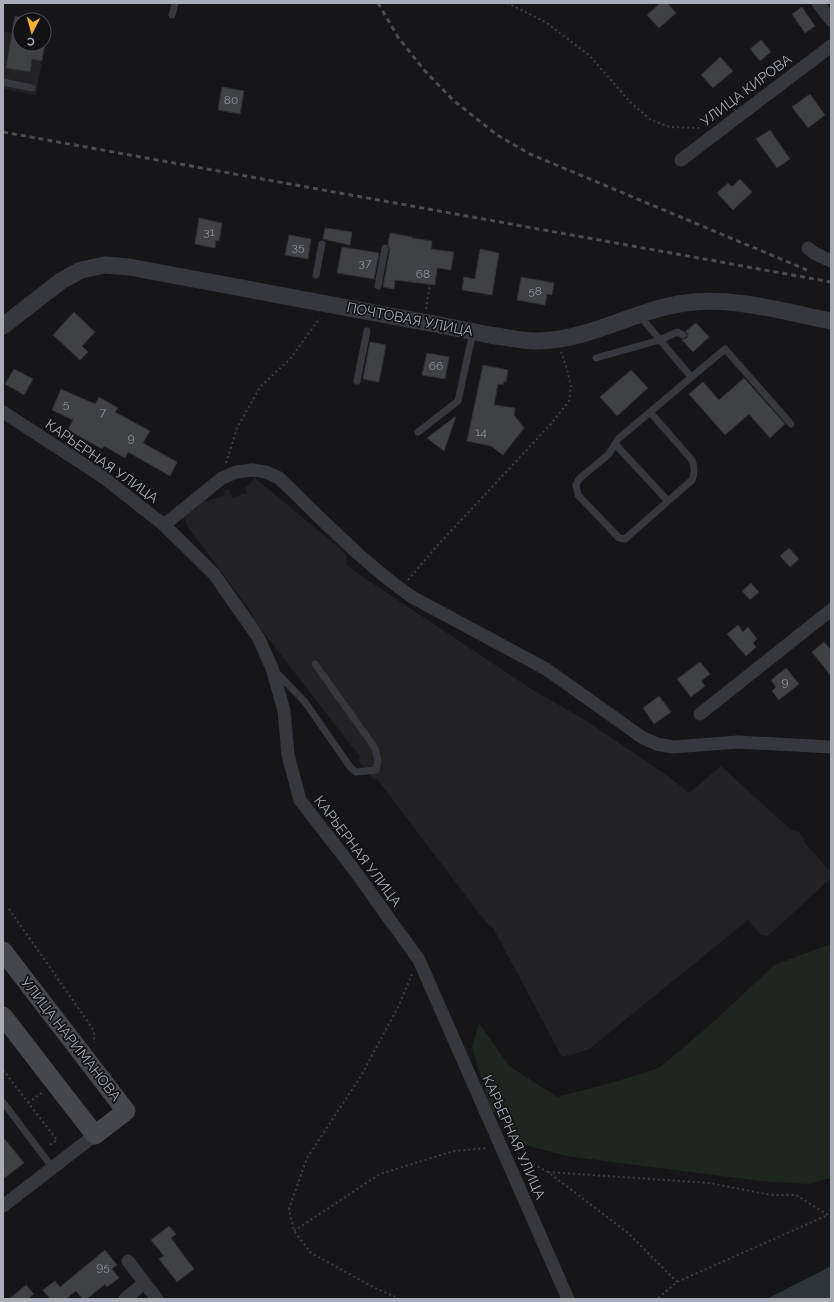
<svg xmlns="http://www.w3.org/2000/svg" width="834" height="1302" font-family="Raleway,sans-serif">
  <rect width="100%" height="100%" fill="#161618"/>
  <path fill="#222225" d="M13 29 20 30V44H44V39H46L36 95 3 89V32L12 33Z
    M255 478 337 546 346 555 347 565 354 571 536 692 582 718 668 776 689 793 721 766 791 830 797 831 801 834 805 843 831 872V878L768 936 761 935 748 920 588 1050 562 1057 493 928 488 925 377 779 374 780 358 760 360 757 254 620 253 614 188 527 184 516 192 510 197 508V504L225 495 224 491 229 488 233 498 247 493 245 487 250 484Z"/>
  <path fill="#1e261f" d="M831 944V1178L807 1184 760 1181 567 1156 522 1144 490 1108 472 1046 479 1023 509 1066 557 1097 611 1083 659 1068 709 1026 774 965Z"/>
  <path fill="#2c353c" d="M831 1266V1299H767Z"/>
  <path fill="#404145" stroke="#303034" d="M660 3H667L676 13 659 28 647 15Z
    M802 7 815 26 805 33 792 14Z
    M15 16 20 17V44H45L42 61 32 59 30 72 6 68Z
    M761 40 771 52 760 61 750 49Z
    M720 57 733 71 713 88 701 75Z
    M222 87 244 91 240 114 218 110Z
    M810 94 825 115 808 128 792 107Z
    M770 130 790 159 777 168 756 139Z
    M740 179 752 192 733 210 717 193 728 183 732 187Z
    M199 218 222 223 219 241 216 240 215 248 195 244Z
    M325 228 352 232 350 245 323 239Z
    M390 233 412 237V238L432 241 431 249 454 252 451 270 437 268 435 285 395 280 394 289 383 287 390 249 388 244Z
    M289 235 311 239 308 259 285 255Z
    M342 247 379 253 374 279 337 273Z
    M480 249 499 253 492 295 462 290 464 277 475 279Z
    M521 277 554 283 552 295 547 294 545 305 517 300Z
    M74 312 95 332 82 346 88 352 80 360 53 335Z
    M696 323 709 337 693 352 682 340 685 339 687 338 688 334 686 331Z
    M370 342 386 345 379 382 363 379Z
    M427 353 449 357 445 379 422 375Z
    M483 365 508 370 506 382 504 381 503 385 498 384 494 405 515 408 514 415 524 428 503 455 491 446 467 441Z
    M14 369 33 379 24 395 5 384Z
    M631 370 648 388 617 416 600 397Z
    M744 378 785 424 770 438 749 414 725 435 689 394 703 382 719 400Z
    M61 389 95 404 99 397 118 408 115 412 150 431 143 443 177 462 170 476 128 452 125 458 104 446 102 449 68 430 73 420 52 410Z
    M456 416 444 451 427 438Z
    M789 548 799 559 790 567 780 556Z
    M751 583 759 592 750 600 742 591Z
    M738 625 743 632 748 627 757 639 753 643 756 647 746 656 727 634Z
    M824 642 831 650V676L812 652Z
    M700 662 710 674 701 681 705 686 691 697 677 679Z
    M786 668 799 684 779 700 772 691 776 687 771 680Z
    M659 696 671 712 654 724 643 708Z
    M3 1137 24 1163 3 1179Z
    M169 1226 176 1234 171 1238 194 1269 177 1282 159 1259 164 1256 151 1240Z
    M105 1250 117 1265 112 1269 119 1278 107 1287 105 1284 87 1299H83L76 1291 66 1299H50L43 1290 55 1281 60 1287Z
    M26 1285 34 1294 28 1299H9Z"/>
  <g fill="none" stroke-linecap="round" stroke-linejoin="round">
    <path stroke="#3d3f44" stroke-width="2" stroke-dasharray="2 3" stroke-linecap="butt" d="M507 3 518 8 547 23 590 56 630 102 651 120 670 127 702 128
      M426 309 430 284
      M226 463 237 428 260 387 290 359 320 318
      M408 580 436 547 551 424 569 401 571 387 567 369 561 352
      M9 909 88 1022 94 1032V1043
      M3 1070 57 1140 48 1146
      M28 1103 43 1092
      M520 1157 548 1172 628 1233 677 1282
      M548 1172 709 1183 771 1195H796L828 1215 677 1282 657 1299
      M294 1231 380 1174 454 1151 488 1148
      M400 1299 375 1288 311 1253 294 1231 289 1209 307 1158 361 1076 399 1005 412 974"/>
    <path stroke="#37383d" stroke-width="7" d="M172 15 175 3
      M3 82 32 88
      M316 275 322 244
      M378 286 385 248
      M640 316 691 377
      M596 358 660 340 677 332 683 335
      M357 381 367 331
      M650 412 692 460C695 468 695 473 692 480L625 539 619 538 578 495 576 485 579 479 609 454 618 439 725 349 791 424
      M418 432 458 401 473 332
      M615 444 668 501
      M276 672 305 702 350 767 356 772 376 770 378 760 375 748 315 664
      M3 1102 52 1167"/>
    <path stroke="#37383d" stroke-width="13" d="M818 3 831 20
      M681 160 831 46
      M808 248 814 253 831 261
      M3 412 103 477 164 525 214 574 258 637 272 668 284 711 288 755 300 800 352 867 419 960 568 1299
      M164 525 222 478 236 472 252 470 266 472 279 478C322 519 363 563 412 597L546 669 643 738 657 744 673 747 738 742 831 747
      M700 714 831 610
      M3 1206 95 1135
      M128 1261 157 1299
      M125 1299 144 1283"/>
    <path stroke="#37383d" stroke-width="17" d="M3 326 61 281 81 270 105 265 129 267C220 284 311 301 402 318 431 323 460 329 490 335 505 337 521 341 536 341 589 341 634 310 685 303 732 296 785 312 831 321"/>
    <path stroke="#45474d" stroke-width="19" d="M3 951 126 1111 95 1135 3 1016"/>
    <path stroke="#4a4c52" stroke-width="3" stroke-dasharray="5 4" stroke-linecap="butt" d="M378 3 398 37 425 71 453 100 497 135 530 154 807 270
      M3 132 831 282"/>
  </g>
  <g text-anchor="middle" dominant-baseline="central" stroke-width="3.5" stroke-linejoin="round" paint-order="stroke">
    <g font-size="12" fill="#8e929b">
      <text x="231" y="100">80</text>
      <text x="209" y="232">31</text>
      <text x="298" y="247">35</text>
      <text x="365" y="263">37</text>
      <text x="423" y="274">68</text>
      <text x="535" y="291">58</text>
      <text x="436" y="366">66</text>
      <text x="66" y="404">5</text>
      <text x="103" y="412">7</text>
      <text x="481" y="432">14</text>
      <text x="131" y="438">9</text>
      <text x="785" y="682">9</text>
      <text x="103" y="1267">95</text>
    </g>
    <g font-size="14" fill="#a8adb8" stroke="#111113">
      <text transform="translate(746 90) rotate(-37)">УЛИЦА КИРОВА</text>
      <text transform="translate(410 319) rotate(11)">ПОЧТОВАЯ УЛИЦА</text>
      <text transform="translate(102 461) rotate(35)">КАРЬЕРНАЯ УЛИЦА</text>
      <text transform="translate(358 851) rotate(53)">КАРЬЕРНАЯ УЛИЦА</text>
      <text transform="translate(71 1039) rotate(52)">УЛИЦА НАРИМАНОВА</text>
      <text transform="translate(514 1137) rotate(66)">КАРЬЕРНАЯ УЛИЦА</text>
    </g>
  </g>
  <rect width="834" height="1302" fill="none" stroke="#a8adb8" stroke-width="8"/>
  <g transform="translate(32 32) rotate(186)"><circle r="19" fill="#111113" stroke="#4d4f55"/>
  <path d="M0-3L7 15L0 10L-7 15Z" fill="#f2b134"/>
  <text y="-6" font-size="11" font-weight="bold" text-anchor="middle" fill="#a8adb8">С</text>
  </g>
</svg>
